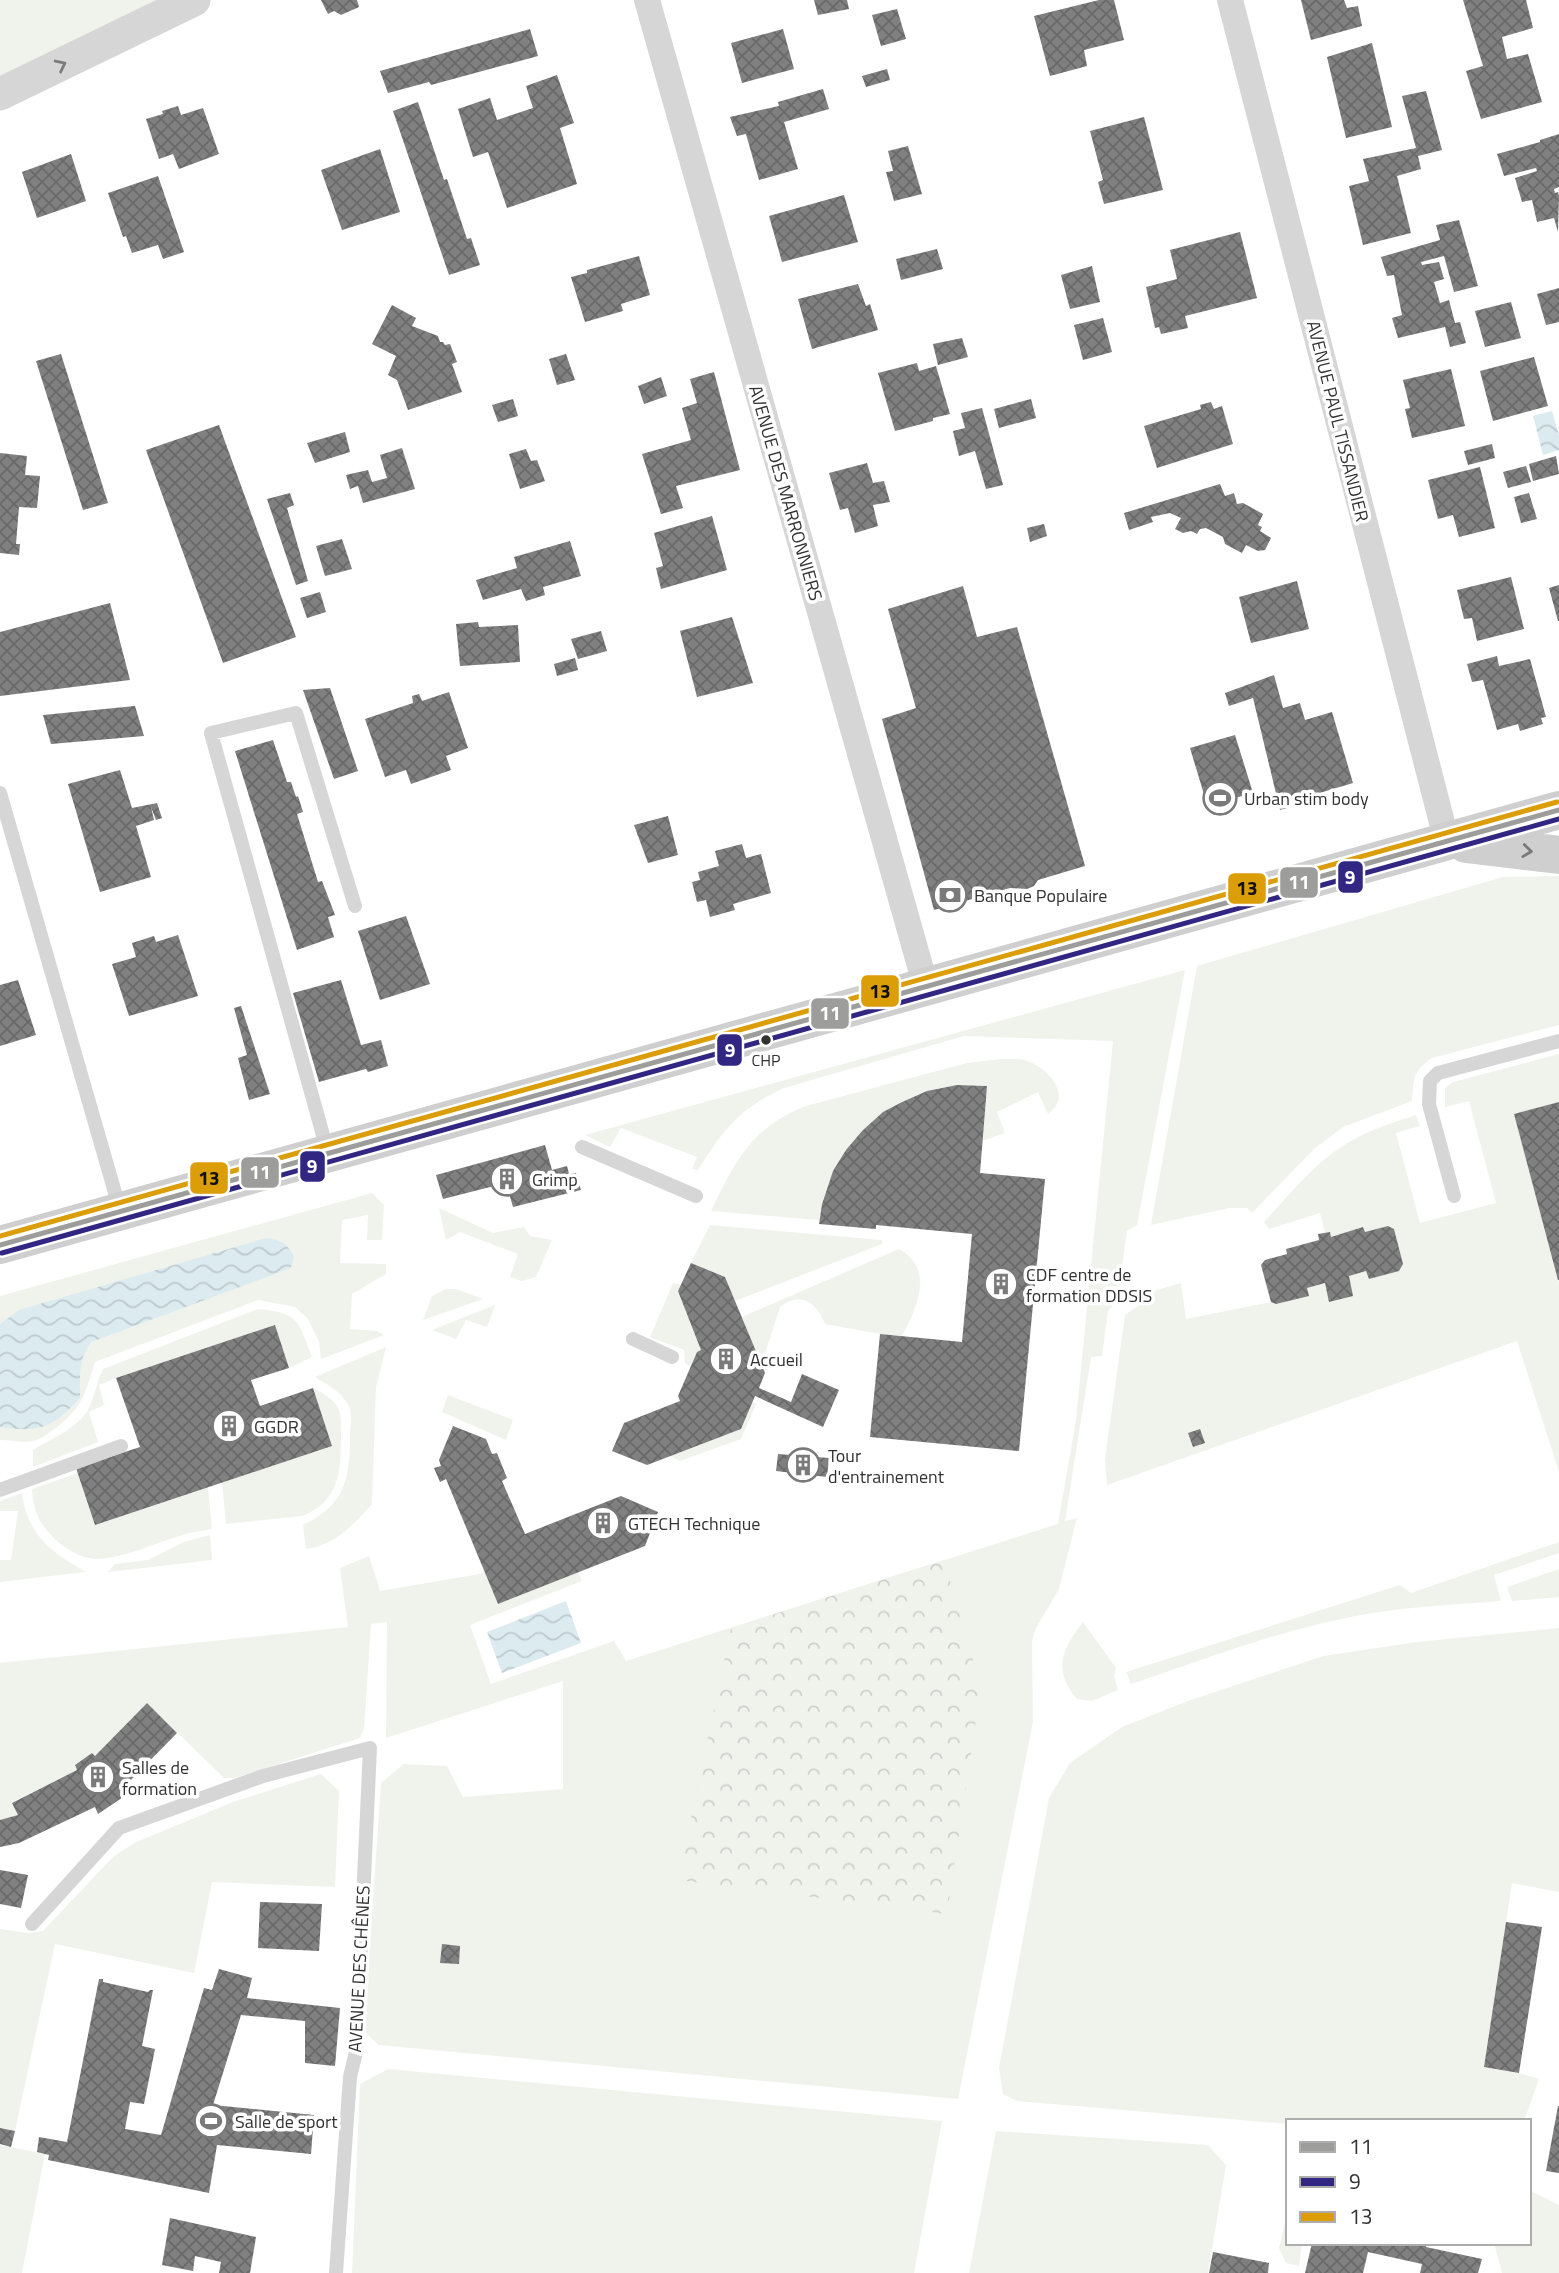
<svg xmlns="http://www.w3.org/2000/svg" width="1559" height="2273" font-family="'Titillium Web',sans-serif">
  <defs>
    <pattern id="forest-crowns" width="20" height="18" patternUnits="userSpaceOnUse" patternTransform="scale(1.75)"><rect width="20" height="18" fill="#f0f3ec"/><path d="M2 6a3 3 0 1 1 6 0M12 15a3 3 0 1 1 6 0" fill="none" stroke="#ced1cb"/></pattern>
    <pattern id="water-waves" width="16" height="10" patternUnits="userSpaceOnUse" patternTransform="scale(1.75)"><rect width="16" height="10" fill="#dcebf0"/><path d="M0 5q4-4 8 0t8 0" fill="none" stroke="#bdcace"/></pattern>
    <pattern id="building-cross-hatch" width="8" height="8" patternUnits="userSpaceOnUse" patternTransform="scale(1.75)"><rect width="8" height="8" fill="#808080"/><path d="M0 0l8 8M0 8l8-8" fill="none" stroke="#696969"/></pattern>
  </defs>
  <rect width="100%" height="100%" fill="#fff"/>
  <path fill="#f0f3ec" d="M0 0H160L0 79Z
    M1559 876V1025L1432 1058C1412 1072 1414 1078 1412 1101L1343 1127 1314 1149 1252 1213 1247 1208H1229L1151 1225 1197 966 1503 877Z
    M1185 970 1137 1225 1127 1231 1117 1301 1108 1311 1102 1356 1091 1357 1065 1521 1077 1518 1059 1589 1036 1628 1032 1641 1033 1722 958 2099 379 2045 364 2031 381 1783 404 1764 447 1766 463 1797 563 1789V1681L386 1738 387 1622 371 1624 364 1729 360 1738 234 1778H224L147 1703 95 1756 92 1753 75 1765 77 1770 12 1802 18 1815 0 1820V1663L348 1627 340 1568 369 1556 380 1591 485 1573 498 1604 578 1572 582 1581 470 1625 491 1684 614 1641 626 1661 1058 1524 1076 1420 1113 1041 964 1036 784 1088C740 1108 723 1130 698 1170L692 1169 697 1157 621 1128 610 1147 585 1135Z
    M1559 1054V1102L1514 1114 1559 1283V1472L1517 1341 1107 1485 1105 1459 1125 1315 1138 1306 1139 1295 1181 1283 1186 1319 1271 1302 1276 1304 1309 1296 1307 1288 1325 1283 1330 1302 1353 1296 1349 1276 1366 1271 1369 1279 1399 1271 1403 1264 1394 1229 1388 1226 1365 1232 1363 1227 1331 1237 1330 1232 1325 1233 1320 1213 1269 1229 1264 1222C1291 1193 1317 1160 1351 1141 1372 1129 1394 1122 1416 1115L1420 1126 1396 1133 1420 1223 1496 1203 1469 1101 1445 1107V1088L1453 1082Z
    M1001 1059C1010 1059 1022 1058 1030 1062 1050 1071 1073 1096 1048 1114L1038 1092 997 1112 1005 1133 982 1141 987 1086C903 1077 831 1138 819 1220L711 1211C736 1160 751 1128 806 1106L967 1063Z
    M372 1193 384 1205 382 1240H367L368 1215 342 1220 340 1263 386 1264V1274L352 1294 350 1329 377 1331 384 1335 321 1359 319 1342 308 1319 295 1307 258 1300 95 1362C86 1392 82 1408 57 1427 50 1432 42 1439 33 1441 23 1443 10 1440 0 1440V1296Z
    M439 1208 493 1233 524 1227 530 1236 552 1240 536 1277 522 1281 510 1277 518 1254 460 1232 446 1240Z
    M710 1225 882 1240V1244L735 1301 725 1277 691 1263Z
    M899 1249C935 1269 917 1308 902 1336L880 1334 825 1324C817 1303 801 1290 780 1307L761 1366 742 1317Z
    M673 1283 681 1285 701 1350 697 1352 690 1366 685 1363 684 1350 650 1337Z
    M446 1289H456L483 1299 423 1320 432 1296Z
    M495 1305 487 1327 466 1320 456 1339 432 1330Z
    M258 1309C300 1313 298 1321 312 1357L289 1368 275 1326 116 1378 99 1385 104 1405 89 1412 98 1442 33 1467V1450C52 1438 81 1427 90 1406 95 1394 97 1381 103 1369Z
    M386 1347 376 1388 372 1504C354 1524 334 1546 306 1549L303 1525C345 1505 350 1479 350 1436 350 1428 352 1417 350 1409 344 1393 328 1385 315 1377Z
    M313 1388C322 1393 333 1398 338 1408 342 1415 341 1427 341 1435 341 1471 340 1501 302 1516L226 1524 222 1482 332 1446Z
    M448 1395 513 1420 506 1440 442 1412Z
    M753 1402 756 1404 741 1439 680 1461 670 1456 741 1429Z
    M78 1473 208 1487 212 1529C201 1531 190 1532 180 1536 155 1543 122 1559 96 1559 80 1558 63 1548 53 1537 38 1522 33 1509 32 1489Z
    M22 1493C28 1536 51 1552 86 1572L0 1582V1560H11L18 1511H0V1501Z
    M210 1535 212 1560 108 1572 115 1564 148 1560 184 1542Z
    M1559 1542V1553L1494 1575 1501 1601C1449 1605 1397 1607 1346 1618 1275 1632 1200 1661 1131 1684L1126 1672 1400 1585 1411 1593Z
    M1559 1569V1597L1512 1601 1507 1587Z
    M1083 1622 1116 1668 1114 1676 1118 1690 1092 1701 1077 1699C1052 1669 1062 1649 1083 1622Z
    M1559 1628V1892L1512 1883 1484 2067 1519 2073 1539 2079 1524 2121H1288V2124L1017 2101 1003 2094 999 2068 1049 1798 1070 1763 1122 1727 1188 1701 1323 1656 1417 1642Z
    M321 1774 339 1791 335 1887 212 1882 194 1973 55 1944 15 2131 0 2128V1929L28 1933 43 1931 113 1857 134 1843 233 1802Z
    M388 2069 942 2121 914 2273H352L360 2084Z
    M996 2131 1208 2145 1226 2165 1208 2273H969Z
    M0 2145 45 2154 22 2273H0Z
    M1529 2190 1559 2205V2273H1502L1494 2243H1529Z
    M1288 2210V2243H1302L1299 2266 1286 2263 1279 2248Z"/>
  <path fill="url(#forest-crowns)" d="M944 1560 981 1687 947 1914 678 1880 731 1628Z"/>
  <path fill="url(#water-waves)" d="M1552 411 1559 435V450L1543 455 1533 416Z
    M266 1238C281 1240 287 1243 294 1257L291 1268 91 1342C78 1359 80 1378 80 1398 53 1427 41 1433 0 1427V1324L19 1310Z
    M566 1601 581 1643 502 1673 487 1632Z"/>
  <path fill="url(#building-cross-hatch)" d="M321 0H357L359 7 341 15 334 11 328 14Z
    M814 0H847L849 9 818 15Z
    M1099 0H1114L1124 40 1084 50 1087 66 1050 76 1034 16Z
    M1301 0H1344L1347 8 1358 6 1362 26 1311 40Z
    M1463 0H1526L1533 28 1502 37 1507 59 1528 54 1542 102 1481 119 1466 71 1483 66Z
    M897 9 906 39 881 46 872 15Z
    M530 29 538 56 431 85 429 82 388 93 380 71Z
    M783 29 794 69 742 83 731 43Z
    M1372 43 1392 127 1346 138 1327 57Z
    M887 69 890 80 866 87 862 76Z
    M557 75 574 123 560 128 577 184 507 208 488 152 473 157 458 109 490 98 497 120 533 108 526 86Z
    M823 89 829 109 784 122 798 169 759 180 746 134 737 136 730 117 779 106 778 102Z
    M1426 91 1442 150 1418 156 1421 169 1397 176 1411 233 1363 245 1349 186 1369 181 1363 159 1416 148 1402 96Z
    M418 102 444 180 447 179 467 239 471 238 480 265 449 275 393 111Z
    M178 106 181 115 203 108 219 154 179 169 173 154 159 159 146 119 163 114 162 111Z
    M1144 117 1163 190 1104 204 1098 182 1103 180 1090 131Z
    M1559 134V187L1554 189 1555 193 1558 192 1559 196 1558 232 1554 218 1537 222 1532 200 1522 202 1515 178 1537 171 1536 168 1504 176 1497 154 1540 142V140Z
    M908 146 922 194 894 201 886 172 893 171 888 151Z
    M380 149 400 212 342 230 321 170Z
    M71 154 86 201 37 218 22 172Z
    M158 176 184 252 163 259 158 245 132 253 126 236 123 237 108 193Z
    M844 195 858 242 782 262 769 216Z
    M1459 220 1478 286 1454 292 1444 256 1421 262 1422 265 1439 262 1444 279 1434 282 1440 303 1449 300 1455 323 1460 322 1466 343 1450 347 1445 327 1398 338 1392 318 1402 315 1394 275 1387 276 1381 257 1440 240 1436 225Z
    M1240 232 1257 298 1185 316 1188 328 1161 334 1159 327 1155 328 1146 287 1177 279 1170 250Z
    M937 249 943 269 901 280 896 259Z
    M639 256 650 295 621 304 623 311 585 322 571 277 587 273V270Z
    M1092 266 1100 302 1070 309 1061 275Z
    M858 284 866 306 870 304 878 330 812 349 798 299Z
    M1559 288V322L1546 325 1537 294Z
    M1511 302 1521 338 1485 347 1475 311Z
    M392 305 416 318 412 326 438 336 440 342H443L445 345 450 344 457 362 452 364 462 392 408 410 397 380 388 375 396 356 372 344Z
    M1103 318 1112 352 1083 360 1074 325Z
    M962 338 968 357 938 365 933 344Z
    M61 354 108 503 83 510 36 361Z
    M566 354 575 380 557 385 549 359Z
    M1534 357 1548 406 1493 421 1480 371Z
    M917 363 919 371 936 366 950 414 933 418V421L895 431 878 373Z
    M1451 369 1465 426 1412 438 1405 409 1410 408 1403 380Z
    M714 372 740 470 676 486 683 508 661 514 642 454 691 440 682 408 697 403 690 379Z
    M661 377 667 396 644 404 638 386Z
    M513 399 518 416 498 422 492 405Z
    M1031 399 1036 418 999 428 994 409Z
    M1211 402 1214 409 1222 406 1233 444 1157 468 1144 426 1201 409 1200 405Z
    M982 408 1003 485 986 489 975 451 959 456 953 431 965 428 961 413Z
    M219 425 296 637 223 663 146 450Z
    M345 432 350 452 315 463 307 443Z
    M1492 444 1495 458 1468 465 1464 451Z
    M402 448 415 489 363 503 358 486 350 489 346 475 368 470 372 482 387 478 380 455Z
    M526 449 531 461 537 460 545 481 520 489 509 454Z
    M0 453 27 456 25 475 40 476 37 508 19 507 16 544H20L19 555 0 553Z
    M1556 456 1559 474 1533 481 1529 464Z
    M867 463 873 483 884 481 890 502 873 505 878 526 855 533 848 508 840 510 829 473Z
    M1526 466 1531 482 1508 488 1503 472Z
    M1480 467 1495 528 1459 537 1453 515 1438 519 1428 480Z
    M1220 484 1225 496 1234 493 1237 504 1243 503 1263 514 1258 525 1262 527 1260 531 1271 538 1265 550 1258 551 1246 545 1242 553 1225 544 1223 537 1206 528 1200 529 1197 534 1191 531 1183 533 1175 529 1181 518 1170 513 1151 517 1153 522 1129 530 1124 513Z
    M290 493 294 505 287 508 308 581 296 585 267 499Z
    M1529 493 1537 519 1521 523 1514 497Z
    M712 516 727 570 661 589 656 568 663 566 654 533Z
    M1044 524 1047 536 1030 542 1027 528Z
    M342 539 352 569 325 576 316 546Z
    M570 541 581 576 543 587 545 595 526 601 521 589 483 600 476 580 517 568 514 557Z
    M1511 577 1524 629 1477 641 1472 618 1464 619 1457 590Z
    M1297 581 1309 629 1251 643 1239 597Z
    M1559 585V621H1558L1549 588Z
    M963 586 977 637 1017 627 1085 866 1038 880 1034 886 1027 889 1010 888 934 910 882 719 916 708 888 609Z
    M320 592 326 612 307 618 300 598Z
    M110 603 130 680 0 696V632Z
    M732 617 753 683 697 697 680 631Z
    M478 622 479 627 518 625 520 662 460 666 456 624Z
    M601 631 607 651 578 659 571 639Z
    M1497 656 1499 666 1530 659 1546 717 1541 718 1543 724 1520 731 1518 724 1497 730 1483 680 1472 682 1467 664Z
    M575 658 578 670 557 676 554 664Z
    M1274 675 1283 708 1300 703 1305 720 1332 712 1353 783 1296 800 1297 805 1280 810 1253 698 1229 706 1225 693Z
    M330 688 358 771 334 779 303 690Z
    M449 692 468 748 446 756 451 770 411 784 406 770 385 777 365 719 413 703 412 696 419 694 422 701Z
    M135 706 144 736 51 744 43 715Z
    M1235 735 1253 793 1235 798 1237 803 1209 811 1190 748Z
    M273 740 287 782H291L296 797 298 796 303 812 297 814 318 882 322 881 335 915 328 917 334 937 297 950 235 751Z
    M120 770 132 808 157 803 162 818 156 820 151 807 154 820 136 826 151 877 100 892 68 784Z
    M668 816 678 855 648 863 634 825Z
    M742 844 746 858 761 854 771 893 733 904 735 910 710 917 706 900 697 902 692 882 700 880 698 872 719 866 715 851Z
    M406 916 430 984 380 1000 358 931Z
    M178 935 198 996 129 1016 112 964 136 957 132 943 154 936 156 942Z
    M18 980 36 1035 0 1046V985Z
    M341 980 361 1045 381 1040 388 1066 368 1072 366 1069 319 1082 293 993Z
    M241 1006 270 1094 249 1100 238 1058 247 1055 234 1008Z
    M957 1085 987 1086 980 1173 1045 1179 1019 1451 870 1437 880 1334 962 1342 972 1234 876 1225V1229L819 1224 822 1204 833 1171 846 1150 862 1131 883 1112 902 1102 927 1091Z
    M1559 1102V1280H1558L1514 1114Z
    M545 1145 552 1170 567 1166 569 1174 576 1173 581 1190 513 1207 506 1183 443 1199 436 1175Z
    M1388 1226 1394 1229 1403 1264 1399 1271 1369 1279 1366 1271 1349 1276 1353 1296 1329 1302 1325 1283 1307 1288 1309 1296 1276 1304 1271 1302 1261 1265 1265 1260 1287 1254 1286 1249 1319 1240 1318 1234 1330 1232 1331 1237 1363 1227 1365 1232Z
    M691 1263 725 1277 765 1373 759 1388 791 1402 802 1374 839 1390 823 1427 755 1396 741 1429 647 1465 612 1451 624 1423 680 1401 678 1396 697 1352 701 1350 678 1291Z
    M275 1325 289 1368 251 1380 260 1406 313 1388 332 1446 95 1525 76 1468 140 1447 116 1378Z
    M453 1426 486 1439 492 1454 497 1453 507 1478 502 1481 525 1534 621 1496 658 1512 645 1546 498 1604 446 1479 440 1482 434 1468 441 1466 439 1460Z
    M1200 1429 1205 1443 1193 1447 1188 1433Z
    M778 1454 829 1458 827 1477 776 1471Z
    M147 1703 177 1733 126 1785 132 1791 98 1814 95 1807 19 1843 0 1847V1820L18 1815 12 1803 77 1770 75 1765 92 1753 95 1756Z
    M0 1870 28 1875 21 1908 0 1904Z
    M260 1902 322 1904 319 1951 258 1948Z
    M1506 1922 1542 1927 1519 2073 1484 2067Z
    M442 1944 460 1946 459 1964 440 1963Z
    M219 1969 252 1978 247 1998 340 2008 335 2066 305 2063V2021L241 2015 213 2105 314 2115 311 2154 217 2145 209 2193 48 2160 49 2155 37 2152 39 2137 67 2142 99 1979H103V1982L148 1992 150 1990H153L142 2046 155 2049 144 2104 130 2102 125 2129 161 2135 204 1988 212 1990Z
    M1558 2106H1559V2173L1546 2171Z
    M0 2128 15 2131 11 2147 0 2144Z
    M170 2218 256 2237 250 2273H219L221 2262 195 2256 193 2271 162 2265Z
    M1312 2243H1427L1426 2247 1482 2259 1478 2273H1420L1422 2264 1368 2252 1363 2273H1305Z
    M1213 2252 1269 2263 1268 2273H1209Z"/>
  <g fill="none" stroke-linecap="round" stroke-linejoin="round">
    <path stroke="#d6d6d6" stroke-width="14" d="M0 793 120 1210
      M582 1147 696 1196
      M328 1153 211 733 296 713 355 906
      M1454 1196 1429 1104 1430 1081 1438 1073 1559 1041
      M633 1339 672 1357
      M0 1490 121 1446
      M32 1924 119 1828 263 1776 370 1748 356 2052 350 2077 336 2273"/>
    <path stroke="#d6d6d6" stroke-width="26" d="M647 0 926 987
      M1230 0 1447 842"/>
    <path stroke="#d6d6d6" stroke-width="33" d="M0 94 194 0"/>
    <path stroke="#cfcfcf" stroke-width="38" d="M1466 844 1559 855
      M0 1245 1559 810"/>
    <defs>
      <path id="bus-1" d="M0 1245 1559 810"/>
      <path id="bus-2" d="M2 1253 1559 819"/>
      <path id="bus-3" d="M0 1236 1557 802"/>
    </defs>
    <use href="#bus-1" stroke="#fff" stroke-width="10"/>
    <use href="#bus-2" stroke="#fff" stroke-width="10"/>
    <use href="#bus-3" stroke="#fff" stroke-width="10"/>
    <use href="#bus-1" stroke="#9d9d9c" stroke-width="5"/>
    <use href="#bus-2" stroke="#312783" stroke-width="5"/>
    <use href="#bus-3" stroke="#db9d08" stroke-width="5"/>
  </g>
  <defs><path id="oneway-chevron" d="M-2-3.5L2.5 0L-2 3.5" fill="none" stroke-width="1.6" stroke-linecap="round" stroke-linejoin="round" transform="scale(1.75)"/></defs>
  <use stroke="#7c7c7c" href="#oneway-chevron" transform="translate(61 65) rotate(-26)"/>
  <use stroke="#797979" href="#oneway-chevron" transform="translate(1527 851) rotate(7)"/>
  <defs>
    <symbol id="stadium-ring" viewBox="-11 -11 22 22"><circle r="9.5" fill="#fff" stroke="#7a7a7a" stroke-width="1.5"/><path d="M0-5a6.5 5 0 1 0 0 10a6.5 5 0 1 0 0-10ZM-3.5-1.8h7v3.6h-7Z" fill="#7a7a7a"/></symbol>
    <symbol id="bank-ring" viewBox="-11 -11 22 22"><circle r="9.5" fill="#fff" stroke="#7a7a7a" stroke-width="1.5"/><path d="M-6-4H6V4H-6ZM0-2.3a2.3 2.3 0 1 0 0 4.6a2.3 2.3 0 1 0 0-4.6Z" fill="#7a7a7a"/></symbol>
    <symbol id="building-ring" viewBox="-11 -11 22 22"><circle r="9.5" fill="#fff" stroke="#7a7a7a" stroke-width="1.5"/><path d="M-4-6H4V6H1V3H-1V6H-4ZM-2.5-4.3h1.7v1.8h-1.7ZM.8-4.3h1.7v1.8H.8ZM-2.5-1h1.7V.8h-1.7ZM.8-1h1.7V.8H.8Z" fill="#7a7a7a"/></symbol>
  </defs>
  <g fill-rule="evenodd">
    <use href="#stadium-ring" x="1201" y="779" width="38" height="38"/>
    <use href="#bank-ring" x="931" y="876" width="38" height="38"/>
    <use href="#building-ring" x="488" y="1160" width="38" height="38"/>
    <use href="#building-ring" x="982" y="1265" width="38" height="38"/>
    <use href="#building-ring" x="707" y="1340" width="38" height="38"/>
    <use href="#building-ring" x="210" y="1407" width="38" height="38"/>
    <use href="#building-ring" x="784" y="1446" width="38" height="38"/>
    <use href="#building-ring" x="584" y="1504" width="38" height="38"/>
    <use href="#building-ring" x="79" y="1758" width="38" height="38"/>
    <use href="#stadium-ring" x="192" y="2102" width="38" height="38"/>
  </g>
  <circle fill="#323232" stroke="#fff" stroke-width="2.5" cx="766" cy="1040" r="6"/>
  <g text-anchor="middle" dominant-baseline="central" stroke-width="7" stroke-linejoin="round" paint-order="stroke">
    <g font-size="16" fill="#323232" stroke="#fff">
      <text x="766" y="1060">CHP</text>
    </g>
    <g font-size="18" fill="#323232" stroke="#fff">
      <text transform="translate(1338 421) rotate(76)">AVENUE PAUL TISSANDIER</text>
      <text transform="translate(786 493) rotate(74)">AVENUE DES MARRONNIERS</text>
      <text transform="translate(359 1969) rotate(-87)">AVENUE DES CHÊNES</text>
    </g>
    <g font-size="18" fill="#323232" stroke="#fff" text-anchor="start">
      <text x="1244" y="798">Urban stim body</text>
      <text x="974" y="895">Banque Populaire</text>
      <text x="532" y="1179">Grimp</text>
      <text x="1026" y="1274">CDF centre de<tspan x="1026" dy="21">formation DDSIS</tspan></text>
      <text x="750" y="1359">Accueil</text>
      <text x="254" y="1426">GGDR</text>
      <text x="828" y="1455">Tour<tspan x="828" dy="21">d'entrainement</tspan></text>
      <text x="628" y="1523">GTECH Technique</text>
      <text x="122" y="1767">Salles de<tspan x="122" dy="21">formation</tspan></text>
      <text x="235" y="2121">Salle de sport</text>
    </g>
  </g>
  <g stroke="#fff" stroke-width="2.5">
    <rect x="1337" y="860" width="27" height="34" rx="7" fill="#312783"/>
    <rect x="1279" y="866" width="40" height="33" rx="7" fill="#9d9d9c"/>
    <rect x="1227" y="872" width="40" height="33" rx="7" fill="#db9d08"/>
    <rect x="860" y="974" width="40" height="34" rx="7" fill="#db9d08"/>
    <rect x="810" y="997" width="40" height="33" rx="7" fill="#9d9d9c"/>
    <rect x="716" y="1033" width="27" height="34" rx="7" fill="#312783"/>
    <rect x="299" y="1150" width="27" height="33" rx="7" fill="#312783"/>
    <rect x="240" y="1156" width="40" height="33" rx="7" fill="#9d9d9c"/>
    <rect x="189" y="1161" width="40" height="34" rx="7" fill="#db9d08"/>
  </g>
  <g font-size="19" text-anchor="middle" font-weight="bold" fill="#fff">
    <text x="1350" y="884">9</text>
    <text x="1299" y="889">11</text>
    <text x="830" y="1020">11</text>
    <text x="730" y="1057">9</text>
    <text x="312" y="1173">9</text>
    <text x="260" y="1179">11</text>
  </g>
  <g font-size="19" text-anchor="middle" font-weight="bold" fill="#111">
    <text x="1247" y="895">13</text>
    <text x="880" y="998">13</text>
    <text x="209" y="1185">13</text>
  </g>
  <rect x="1286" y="2119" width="245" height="126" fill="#ffffff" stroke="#adadad" stroke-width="2"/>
  <rect x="1300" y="2142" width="35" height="10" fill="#9d9d9c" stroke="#adadad" stroke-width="2"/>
  <text x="1349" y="2154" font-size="21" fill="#323232">11</text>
  <rect x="1300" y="2177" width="35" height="10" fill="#312783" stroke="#adadad" stroke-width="2"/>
  <text x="1349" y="2189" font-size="21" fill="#323232">9</text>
  <rect x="1300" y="2212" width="35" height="10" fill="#db9d08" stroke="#adadad" stroke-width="2"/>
  <text x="1349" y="2224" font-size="21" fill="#323232">13</text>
</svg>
